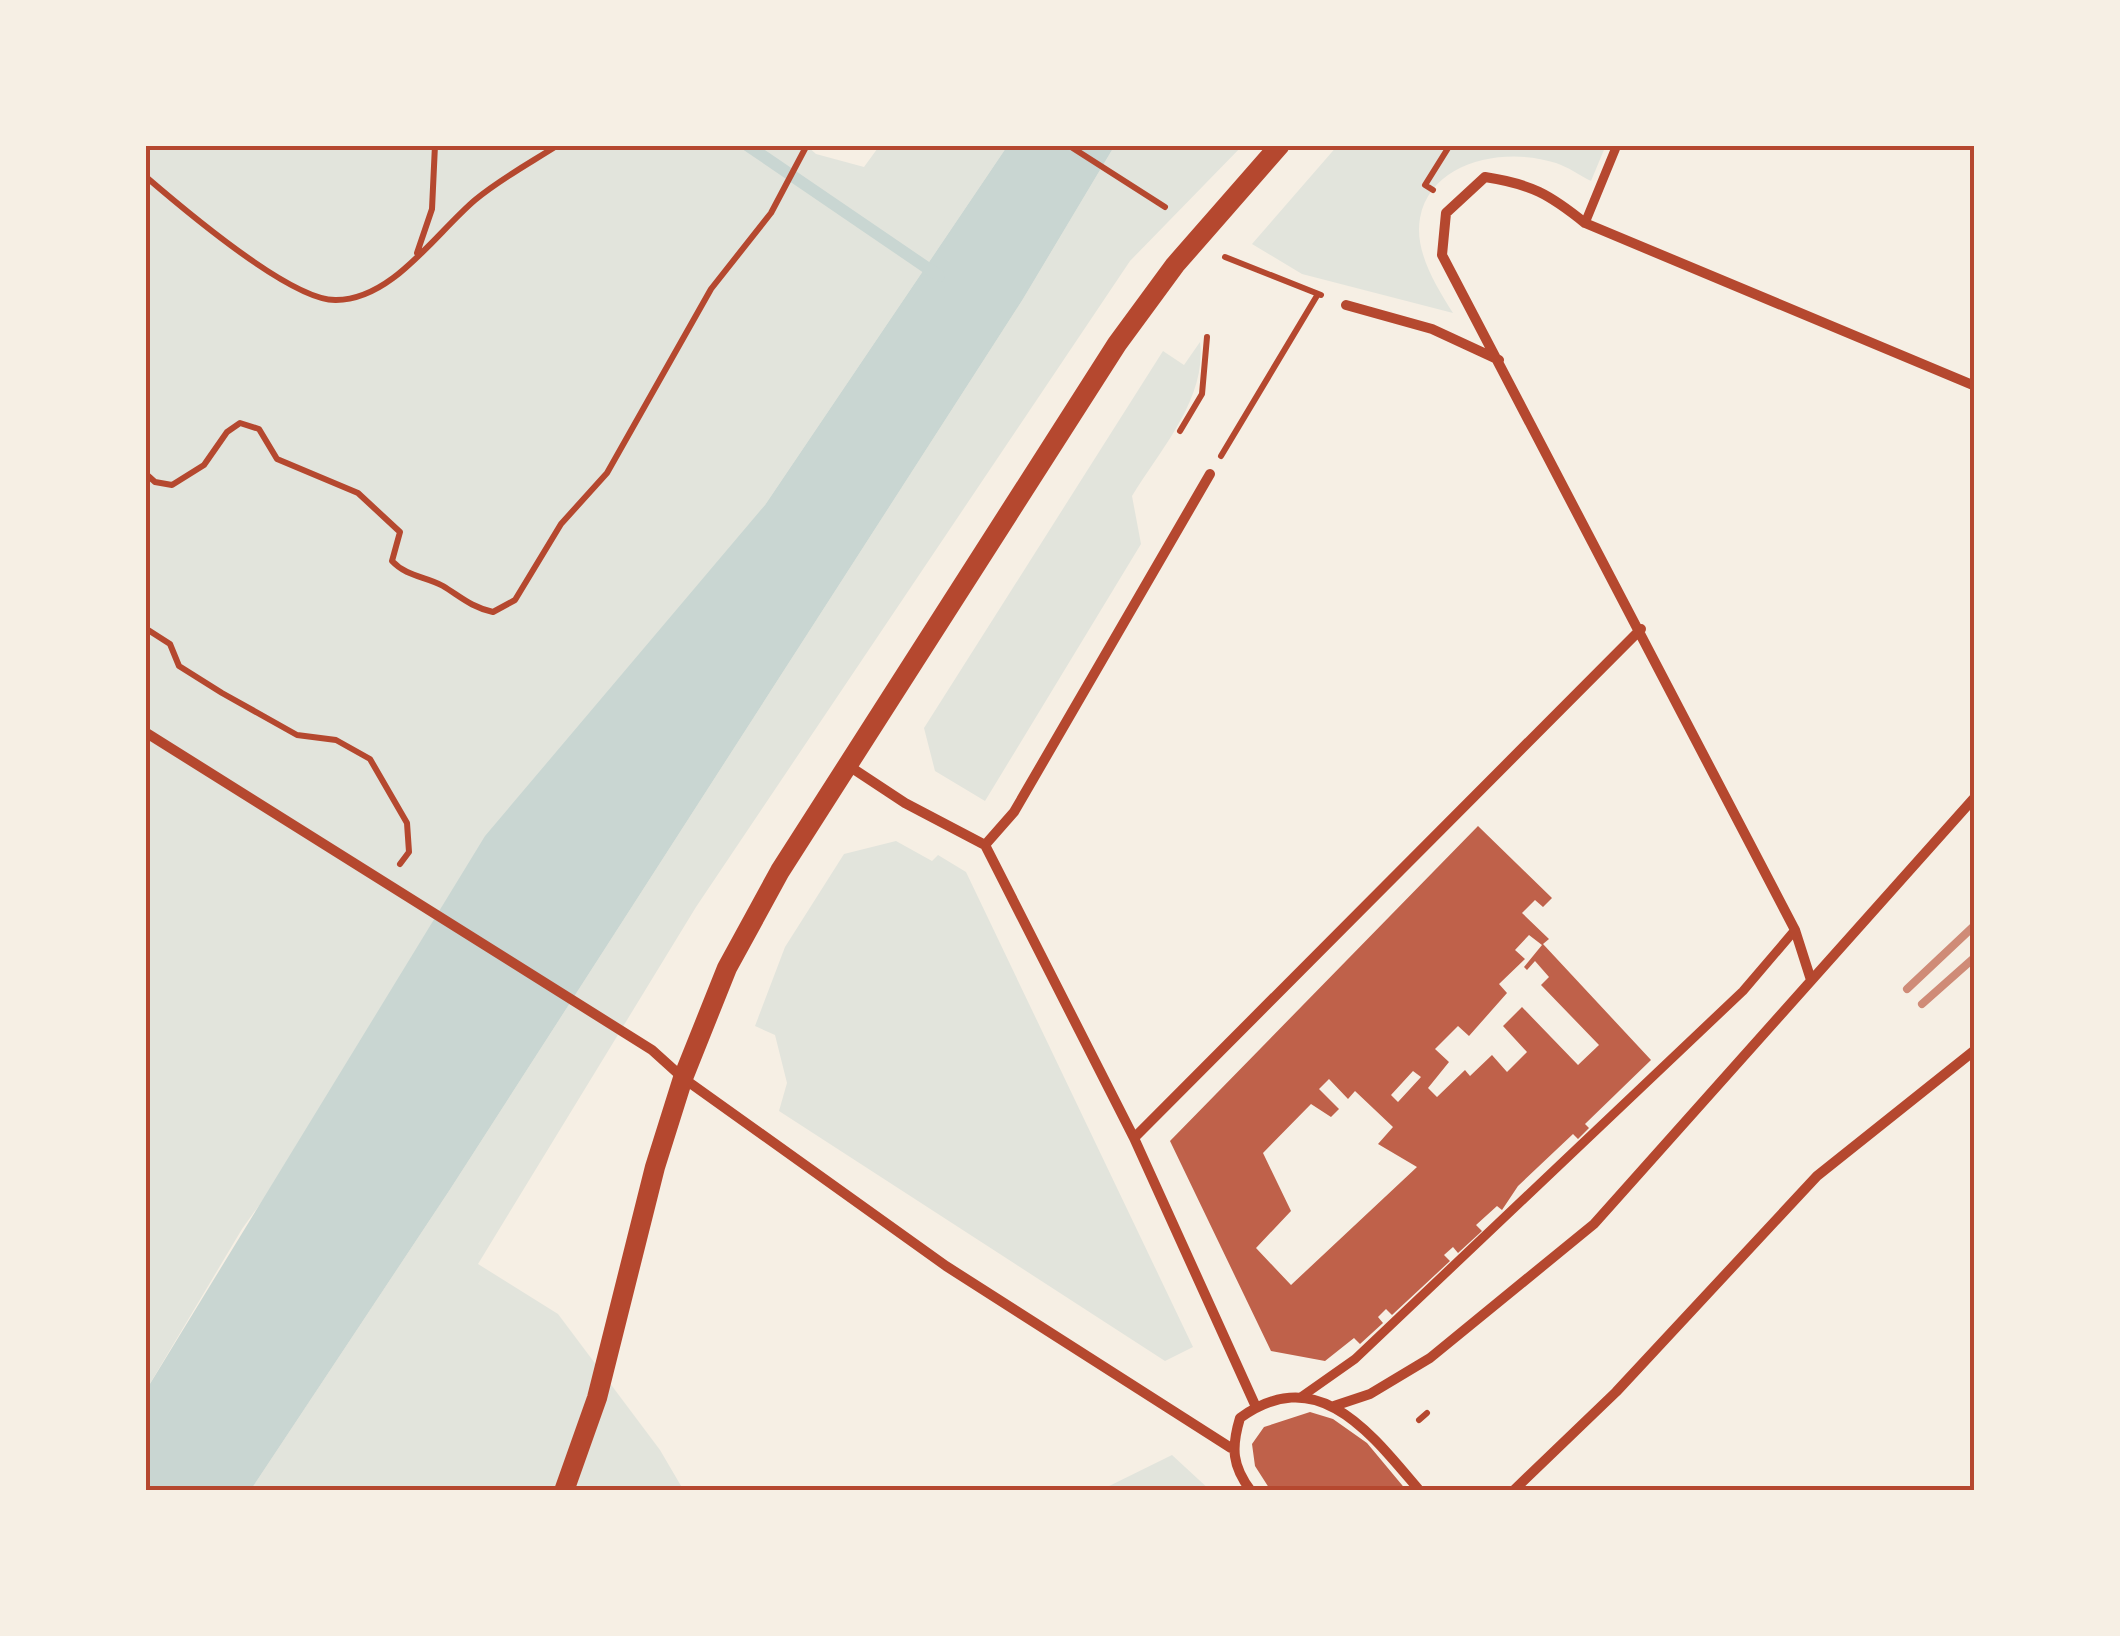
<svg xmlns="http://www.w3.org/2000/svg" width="2120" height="1636" font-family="Barlow,sans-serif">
  <rect width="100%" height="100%" fill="#f6efe4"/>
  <path fill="#e2e4dc" d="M145 145H806L816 154 864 167 880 145H1008L765 505 242 1229 145 1392Z
    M1115 145H1243L1130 261 696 907 478 1264 558 1314 660 1450 684 1491H250L449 1191 1023 299Z
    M1338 145H1606L1591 181C1579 175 1568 167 1556 163 1508 147 1431 159 1420 218 1414 251 1436 286 1453 313L1302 274 1252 244Z
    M1200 342C1207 399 1160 450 1132 496L1141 544 985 801 935 771 924 728 1163 351 1184 365Z
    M896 841 932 861 938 855 966 872 1193 1347 1165 1361 779 1111 787 1083 775 1035 755 1026 785 947 844 854Z
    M1172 1455 1211 1491H1099Z"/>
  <path fill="#c9d6d2" d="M1008 145H1115L1023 299 449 1191 250 1491H145V1392L485 836 765 505Z"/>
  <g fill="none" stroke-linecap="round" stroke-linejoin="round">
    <path stroke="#c9d6d2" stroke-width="12" d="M747 145 939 276"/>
  </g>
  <path fill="#bf614a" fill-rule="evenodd" d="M1478 826 1552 898 1543 907 1535 900 1522 913 1549 939 1543 944 1651 1060 1585 1124 1589 1128 1578 1139 1573 1134 1518 1186 1502 1210 1497 1206 1476 1225 1482 1231 1458 1253 1453 1247 1444 1255 1450 1261 1392 1315 1386 1309 1378 1317 1383 1323 1360 1344 1354 1338 1325 1361 1271 1351 1170 1141ZM1529 935 1542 945 1524 967 1527 970 1535 961 1549 977 1541 985 1599 1045 1578 1065 1522 1007 1503 1026 1527 1052 1507 1072 1492 1055 1470 1076 1465 1070 1437 1097 1428 1088 1449 1062 1435 1049 1458 1026 1469 1036 1507 993 1499 984 1525 959 1515 950ZM1413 1071 1421 1077 1398 1102 1391 1095ZM1329 1079 1348 1099 1355 1091 1393 1127 1378 1144 1417 1167 1291 1285 1256 1248 1291 1211 1263 1153 1311 1104 1331 1117 1339 1109 1319 1089Z
    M1310 1412 1333 1419 1367 1443 1407 1491H1271L1255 1466 1252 1444 1264 1427Z"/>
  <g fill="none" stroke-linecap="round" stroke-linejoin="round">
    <path stroke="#b5482f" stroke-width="6" d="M1068 145 1165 207
      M145 176C181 207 291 301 336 300 392 300 435 234 475 200 500 179 530 163 558 145
      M1433 190 1425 185 1450 145
      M417 253 432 209 435 145
      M1225 257 1321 295
      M1180 431 1202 394 1207 337
      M1221 456 1318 294
      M145 473 155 482 172 485 204 465 227 432 240 423 259 429 277 459 358 493 400 532 392 561C407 577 425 576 443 586 461 597 471 607 493 612L515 600 561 524 607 473 711 289 771 213 807 145
      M145 628 170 644 179 666 222 693 297 735 336 740 370 759 407 823 409 852 400 864
      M1419 1420 1427 1413"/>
    <path stroke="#b5482f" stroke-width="9" d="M1585 223 1617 145
      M1301 1397 1355 1359 1743 991 1795 930"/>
    <path stroke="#b5482f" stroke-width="10" d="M1346 305 1432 329 1499 360
      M145 732 652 1050 683 1078 946 1266 1231 1448
      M849 766 905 803 985 845 1134 1138 1256 1407
      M985 845 1014 812 1210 474
      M1811 980 1795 930 1442 255 1446 213 1485 177C1531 184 1549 194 1585 223L1975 386
      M1134 1138 1641 629
      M1334 1406 1370 1394 1430 1358 1594 1224 1975 797
      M1251 1491C1232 1466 1231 1448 1240 1418 1319 1361 1372 1435 1420 1491
      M1513 1491 1616 1392 1817 1176 1975 1050"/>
    <path stroke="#b5482f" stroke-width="20" d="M564 1491 597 1398 655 1167 683 1078 727 968 780 871 1117 344 1175 265 1280 145"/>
    <path stroke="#cf8b77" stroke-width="8" d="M1907 989 1975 925
      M1922 1004 1975 957"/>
  </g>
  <rect width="2120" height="1636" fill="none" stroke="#f6efe4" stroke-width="295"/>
  <rect x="148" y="148" width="1824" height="1340" fill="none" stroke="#b5482f" stroke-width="4"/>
</svg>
